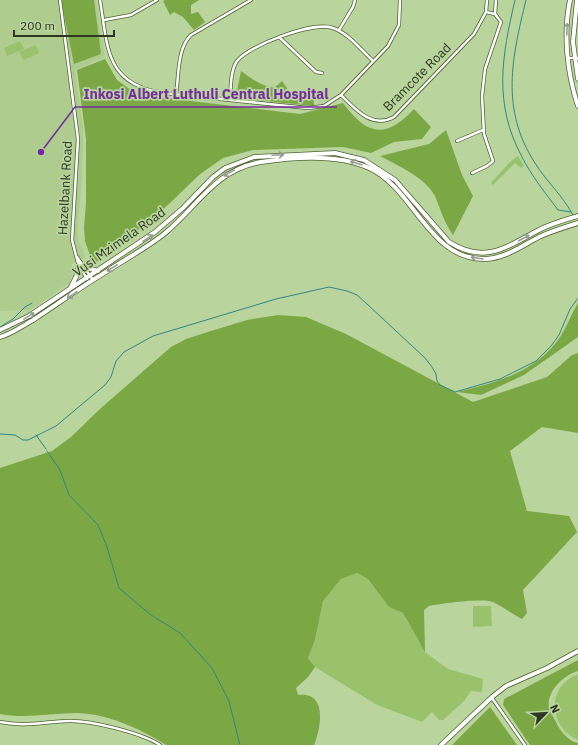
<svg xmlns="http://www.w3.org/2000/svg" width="578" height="745" font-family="'IBM Plex Sans',sans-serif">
  <rect width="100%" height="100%" fill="#b9d49d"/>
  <path fill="#adcc8e" d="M0 0H96L105 57 75 70 83 129 82 176 77 236 85 257 72 264 73 274 69 283 30 310 0 311Z"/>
  <path fill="#9ac26d" d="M20 41 24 49 7 56 4 48Z
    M36 45 39 53 23 60 19 52Z
    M518 156 524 166 521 168 515 163 493 185 491 183 509 163Z
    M357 573 368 579 389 607 403 613 425 652 448 669 483 679 482 692 471 691 464 701 443 720H439L432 712 422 722 377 705 315 667 308 658 315 640 323 601 341 579Z
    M473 606H491L492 626 473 627Z
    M578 674V740C548 727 546 686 578 674Z"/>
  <path fill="#7ca745" d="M61 0H94L101 54 74 64Z
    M165 0H199L191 5V14L198 12 205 22 194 30 183 17 174 12 170 15 163 1Z
    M105 59 117 80 135 93 165 98 300 114 343 103C367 135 385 140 414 109L431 127 422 139 394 142 371 153 343 147 253 150 223 158 199 175 169 204 117 248 93 264 85 241 84 228 86 203V139L77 70Z
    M241 71C252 79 260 85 274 88L282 81 287 88 286 92 295 99 303 93 313 94 314 106 238 98 236 96Z
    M446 130 462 175 473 196 453 235C444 222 441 211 435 196 426 178 397 165 380 156L429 144Z
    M578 303V337L524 375 481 395 457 392C491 384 530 374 554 345 565 333 570 316 578 303Z
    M278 315 306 317 346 334 473 402 547 377 572 355 578 353V433L542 427 510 451 527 511 569 516 577 532 523 590 527 613 522 619C513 614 504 608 495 603 484 597 442 604 429 606L424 610 425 652 403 613 389 607 368 579 357 573 341 579 323 601 315 640 308 658 315 667 308 677 296 688 298 695C328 691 321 728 314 745H166C139 728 108 714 77 713 51 713 26 719 0 714V468L52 451 71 437 101 408 171 347 186 339 211 331 247 320Z
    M578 660V671C564 675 546 691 549 708 550 712 554 718 556 722 560 731 568 741 578 743V745H530L503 705 504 699Z
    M490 707 517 745H452Z"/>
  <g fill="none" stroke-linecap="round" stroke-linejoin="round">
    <path stroke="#318883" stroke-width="1" d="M515 0C502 56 493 103 522 157 531 175 546 194 558 210L571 212
      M526 0C512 57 500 109 535 163 546 181 563 196 573 215
      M0 327 13 319 25 307 32 303
      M0 434 15 435 23 440H28L56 426 105 385 111 377 116 361 124 352 153 336 276 299 329 287 347 291 357 295 367 304 425 358 432 367 436 374 437 381 440 385 455 392 500 379 536 361 551 346 559 335 570 309 578 298
      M36 435 46 449
      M47 451 60 470 69 495 98 525 107 547 119 588 151 615 180 633 212 668 229 701 240 745"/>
    <defs>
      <path id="minor" d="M60 0 78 139 72 240 78 263 87 279
        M100 0C108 48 105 84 163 93L308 108 324 106 341 95 388 46 399 25 400 0
        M495 14 496 0
        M104 20 131 15 157 0
        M339 30 353 7 355 0
        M279 37 316 72 322 73
        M568 58H578
        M176 94C179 76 177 48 191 35L251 0
        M341 95C356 110 372 129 394 117L474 34 486 12 487 0
        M230 100C231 89 230 71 237 61 250 45 313 21 333 28 348 33 361 50 373 61
        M457 141 483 130
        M472 173 487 166 493 161 484 134 482 96 485 69 501 22 495 14 486 12
        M77 257 93 280
        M492 698 525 745
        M0 722C24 727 44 722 68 721 90 720 142 733 160 745"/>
      <path id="secondary" d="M570 0C563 34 567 73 578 106
        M577 0 573 42 578 79
        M84 267 98 271
        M71 287 76 277 79 265
        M0 330 29 316 155 232 183 208 213 177 225 168 254 157 335 153 364 160 395 180 449 242C484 264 505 248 537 231 550 224 564 220 578 216
        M0 337C12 334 22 326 33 320 56 305 78 289 101 275 122 261 145 249 164 234 197 207 216 169 261 162 294 157 339 154 369 168 415 189 429 261 486 259 506 258 523 245 539 237 552 231 565 227 578 223
        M441 745 492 697 506 686 547 668 578 651"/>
    </defs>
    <use href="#minor" stroke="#4d6432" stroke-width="4"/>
    <use href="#secondary" stroke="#4d6432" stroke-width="5.5"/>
    <use href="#minor" stroke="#fff" stroke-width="2.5"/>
    <use href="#secondary" stroke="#fff" stroke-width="4"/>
  </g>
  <defs><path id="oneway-shaft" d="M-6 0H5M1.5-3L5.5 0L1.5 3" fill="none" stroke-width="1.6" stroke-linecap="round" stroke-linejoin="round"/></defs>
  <g stroke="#969b90">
    <use href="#oneway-shaft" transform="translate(567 29) rotate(-88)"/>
    <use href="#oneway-shaft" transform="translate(278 155) rotate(-3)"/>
    <use href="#oneway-shaft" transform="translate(356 163) rotate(-163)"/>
    <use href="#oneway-shaft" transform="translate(229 173) rotate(151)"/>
    <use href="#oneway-shaft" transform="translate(148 238) rotate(-34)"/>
    <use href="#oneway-shaft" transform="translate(524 238) rotate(-28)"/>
    <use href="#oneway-shaft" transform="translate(477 258) rotate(-171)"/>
    <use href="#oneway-shaft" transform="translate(112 268) rotate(149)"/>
    <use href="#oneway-shaft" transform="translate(72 295) rotate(146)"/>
    <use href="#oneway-shaft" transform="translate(29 316) rotate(-31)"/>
  </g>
  <g text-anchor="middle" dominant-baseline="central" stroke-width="3.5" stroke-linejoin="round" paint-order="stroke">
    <g font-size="13" fill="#2d3722" stroke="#b9d49d">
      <text transform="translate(417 77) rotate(-45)">Bramcote Road</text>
      <text transform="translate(65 188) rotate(-87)">Hazelbank Road</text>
      <text transform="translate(119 242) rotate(-35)">Vusi Mzimela Road</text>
    </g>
  </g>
  <path fill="none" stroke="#742c9f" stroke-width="1.5" d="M41 152L75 107H337"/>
  <circle fill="#742c9f" stroke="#b9d49d" stroke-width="1.5" cx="41" cy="152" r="4"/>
  <g font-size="14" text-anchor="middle" font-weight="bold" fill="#742c9f" stroke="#b9d49d" stroke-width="3.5" stroke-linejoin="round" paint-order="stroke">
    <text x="206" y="99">Inkosi Albert Luthuli Central Hospital</text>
  </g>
  <g transform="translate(546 713) rotate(65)" stroke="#b9d49d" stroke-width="3" paint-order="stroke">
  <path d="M0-3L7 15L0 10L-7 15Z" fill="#2d3722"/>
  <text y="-6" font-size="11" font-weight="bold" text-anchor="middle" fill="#2d3722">N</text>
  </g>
  <path d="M14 30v6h100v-6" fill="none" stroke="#2d3722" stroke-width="2"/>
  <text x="20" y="30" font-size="12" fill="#2d3722" stroke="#b9d49d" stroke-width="3" paint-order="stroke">200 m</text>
</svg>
